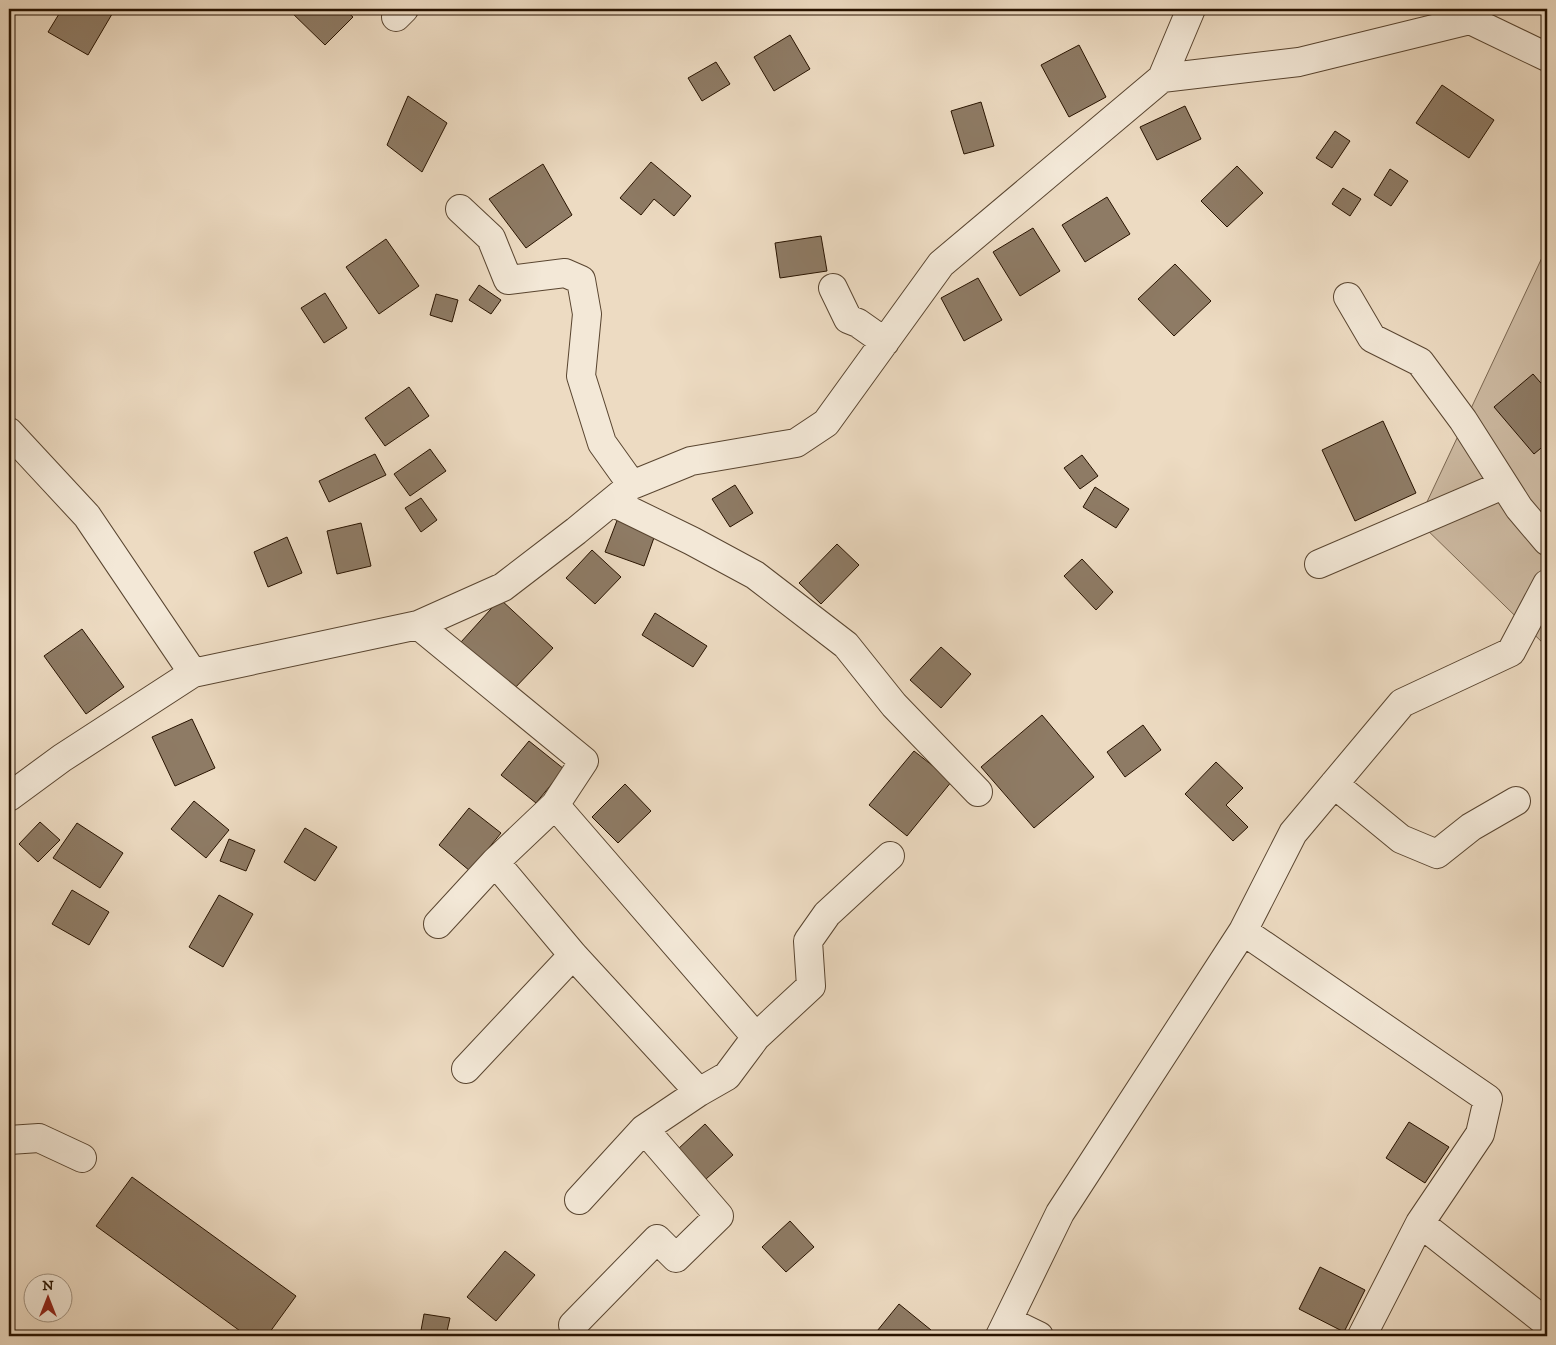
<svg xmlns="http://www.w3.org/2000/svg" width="1556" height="1345" font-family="'IM FELL DW Pica',serif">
  <rect width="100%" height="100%" fill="#eddbc2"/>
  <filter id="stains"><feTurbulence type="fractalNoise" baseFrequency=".004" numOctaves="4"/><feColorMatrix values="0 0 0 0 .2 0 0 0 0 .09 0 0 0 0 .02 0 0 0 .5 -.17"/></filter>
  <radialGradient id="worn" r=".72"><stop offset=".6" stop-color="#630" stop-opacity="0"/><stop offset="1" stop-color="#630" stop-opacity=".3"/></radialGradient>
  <path fill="#ccb9a1" stroke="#7a6650" d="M1547 247V647L1418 521Z"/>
  <path fill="#8e7b65" stroke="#281300" d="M62 9H115L88 55 48 32Z
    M288 9H344L353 17 325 45Z
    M790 35 810 69 774 91 754 57Z
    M1079 45 1106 97 1069 117 1041 65Z
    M716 62 730 84 702 101 688 78Z
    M1442 85 1494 120 1469 158 1416 123Z
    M408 96 447 123 422 172 387 145Z
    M981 102 994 146 964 154 951 111Z
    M1185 106 1201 139 1157 160 1140 127Z
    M1335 131 1350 141 1332 168 1316 158Z
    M651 162 691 196 674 216 654 199 641 215 620 198Z
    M543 164 572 215 526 248 489 199Z
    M1237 166 1263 193 1227 227 1201 201Z
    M1390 169 1408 181 1391 206 1374 195Z
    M1343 188 1361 199 1350 216 1332 204Z
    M1107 197 1130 234 1085 262 1062 225Z
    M1033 228 1060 271 1020 296 993 252Z
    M821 236 827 271 780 278 775 243Z
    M386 239 419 286 379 314 346 267Z
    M1175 264 1211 301 1174 336 1138 299Z
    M978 278 1002 320 964 341 941 298Z
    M479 285 501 300 491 314 469 300Z
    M325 293 347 328 324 343 301 308Z
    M436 294 458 300 452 322 430 315Z
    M1533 374 1547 390V443L1534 454 1494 407Z
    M409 387 429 416 385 446 365 418Z
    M1383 421 1416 493 1355 521 1322 450Z
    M430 449 446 471 410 496 394 474Z
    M375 454 386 475 329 502 319 481Z
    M1082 455 1098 476 1080 489 1064 468Z
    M735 485 753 513 730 527 712 499Z
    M1095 487 1129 509 1116 528 1083 507Z
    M421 498 437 520 421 532 405 508Z
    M618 518 656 532 644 566 605 552Z
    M361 523 371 566 337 574 327 531Z
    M287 537 302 573 268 587 254 552Z
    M837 544 859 565 821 604 799 583Z
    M592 550 621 577 595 604 566 578Z
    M1082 559 1113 592 1096 610 1064 576Z
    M500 599 553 648 513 690 461 642Z
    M655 613 707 646 693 667 642 635Z
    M82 629 124 687 86 714 44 656Z
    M941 647 971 674 941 708 910 680Z
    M1042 715 1094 777 1034 828 981 767Z
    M192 719 215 768 175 786 152 737Z
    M1143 725 1161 750 1125 777 1107 752Z
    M529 741 564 769 536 803 501 775Z
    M914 751 952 781 907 836 869 805Z
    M1216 762 1243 788 1226 805 1248 827 1233 841 1185 794Z
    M625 784 651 811 618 843 592 817Z
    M194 801 229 830 206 858 171 829Z
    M469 808 501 833 470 871 439 845Z
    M40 822 60 840 38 862 19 844Z
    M77 823 123 853 100 888 53 858Z
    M305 828 337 847 315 881 284 862Z
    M229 839 255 850 246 871 220 861Z
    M72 890 109 912 89 945 52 924Z
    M219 895 253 914 223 967 189 947Z
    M1409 1122 1449 1147 1425 1183 1386 1158Z
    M705 1124 733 1155 706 1179 678 1149Z
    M132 1177 296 1296 267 1336H247L96 1226Z
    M790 1221 814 1247 786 1272 762 1247Z
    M505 1251 535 1275 496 1321 467 1297Z
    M1320 1267 1365 1290 1344 1332 1299 1309Z
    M899 1304 931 1330 926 1336H873Z
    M424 1314 450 1318 446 1336H420Z"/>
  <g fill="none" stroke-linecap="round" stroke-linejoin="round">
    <defs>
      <path id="street" d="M1456 9 1470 20 1547 57
        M396 17 404 9
        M1162 78 1191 9
        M460 209 491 238 508 280 565 273 581 280 587 314 581 376 602 443 632 485
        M833 288 848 319 858 323 885 342
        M1348 297 1372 338 1420 362 1463 420 1519 508 1547 541
        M9 432 87 516 193 673
        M612 502 692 541 755 575 846 645 894 705 978 792
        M1319 564 1503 485
        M418 625 584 761 555 805 495 862 573 955 699 1092 727 1076 756 1037 811 986 808 941 827 914 890 856
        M1334 784 1401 839 1437 854 1471 827 1516 801
        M9 797 62 758 193 673 418 625 503 587 576 531 632 485 691 461 796 443 826 423 941 264 1162 78 1299 62 1470 20
        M555 805 756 1037
        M438 924 495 862
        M1243 931 1488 1099 1480 1134 1420 1223 1362 1336
        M466 1069 573 955
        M9 1140 39 1138 82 1158
        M579 1200 644 1129 699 1092
        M1420 1223 1547 1323
        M1008 1321 1039 1336
        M573 1325 657 1239 676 1258 719 1216 644 1129
        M1000 1336 1060 1213 1243 931 1293 833 1402 703 1511 652 1547 584"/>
    </defs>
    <use href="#street" stroke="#594530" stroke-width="30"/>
    <use href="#street" stroke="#f3e8d7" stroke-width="28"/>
  </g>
  <rect width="1556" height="1345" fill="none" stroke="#eddbc2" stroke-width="30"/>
  <rect x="10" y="10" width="1536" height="1325" fill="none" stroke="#281300" stroke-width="2.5"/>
  <rect x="15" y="15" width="1526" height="1315" fill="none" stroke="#281300"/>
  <g transform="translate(48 1298)"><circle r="24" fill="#f3e8d7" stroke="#a29381"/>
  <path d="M0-4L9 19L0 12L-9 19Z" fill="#8f2418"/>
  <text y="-8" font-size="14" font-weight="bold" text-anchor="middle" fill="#281300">N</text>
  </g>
  <rect width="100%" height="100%" filter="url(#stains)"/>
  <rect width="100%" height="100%" fill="url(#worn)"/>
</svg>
